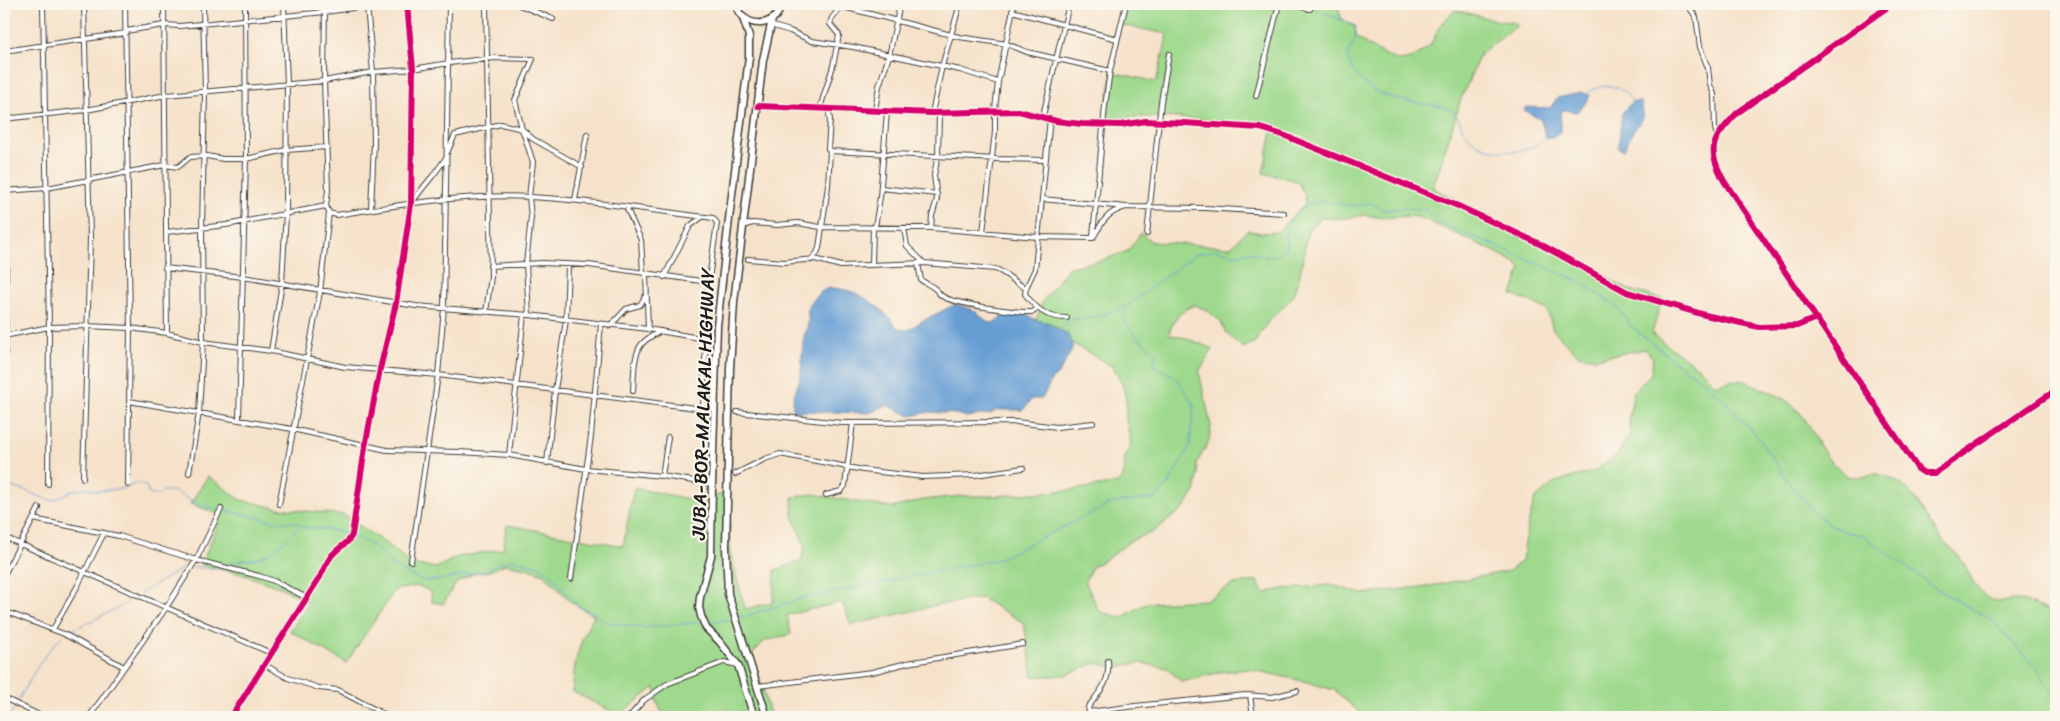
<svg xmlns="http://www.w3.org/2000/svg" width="2060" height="721" font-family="Sriracha,sans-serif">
  <rect width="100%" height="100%" fill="#fbf7ec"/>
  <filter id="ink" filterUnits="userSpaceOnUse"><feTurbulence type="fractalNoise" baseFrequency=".02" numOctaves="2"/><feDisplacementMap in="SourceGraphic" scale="10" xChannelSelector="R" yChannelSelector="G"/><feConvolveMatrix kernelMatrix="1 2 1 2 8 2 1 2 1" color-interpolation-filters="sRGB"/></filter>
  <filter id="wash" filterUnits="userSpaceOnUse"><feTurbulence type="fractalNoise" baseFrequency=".0096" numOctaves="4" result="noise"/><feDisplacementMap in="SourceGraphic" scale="20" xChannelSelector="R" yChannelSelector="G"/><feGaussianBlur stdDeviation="1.12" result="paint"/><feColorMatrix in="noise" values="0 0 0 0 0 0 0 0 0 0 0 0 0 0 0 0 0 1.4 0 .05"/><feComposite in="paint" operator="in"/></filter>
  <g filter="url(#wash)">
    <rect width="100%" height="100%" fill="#f6e2ca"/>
    <path fill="#9fd98d" stroke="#5e7a54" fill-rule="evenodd" d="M1125 4H1337L1342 20 1355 27 1357 38 1377 51 1399 61 1411 59 1430 46 1440 25 1455 10C1469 13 1482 17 1495 20 1504 23 1511 20 1518 25L1480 54 1461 99 1433 188 1627 289 1662 299 1652 334 1700 369 1716 385C1739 377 1741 379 1763 389 1805 406 1804 420 1825 454 1830 463 1840 469 1847 476 1852 477 1857 477 1862 477 1867 476 1872 473 1877 474 1912 479 1923 515 1942 540 1948 548 1958 553 1963 562 1970 574 1976 592 1989 599 2001 605 2004 600 2014 600 2028 601 2046 608 2056 617V717H1365L1334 690 1307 682 1249 669 1220 672 1182 682 1167 668 1140 663 1114 667 1095 663 1066 675 1033 677 1024 623 981 598 938 605 851 625 842 602 787 615 791 634 765 641 752 654 771 717H735L725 707 716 717H664L657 702 655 687 619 715 573 692C573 664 579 641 594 616L570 601 544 574 526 568 506 564 490 571 475 573 457 582 443 604 432 602 431 592 419 586 395 590 346 663 290 631 309 603 282 588 238 573 201 565 222 515 190 504 208 476 241 500 277 508 344 515 395 550 410 564 436 568 457 557 503 549 507 525 623 546 634 488 699 501 729 492 730 553 745 609 773 602 775 570 801 561 805 546 793 516 792 497 812 494 892 508 923 500 960 496H995L1073 490 1118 483 1123 477 1125 457 1131 444 1126 419V399L1123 386 1113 367 1072 343 1068 335 1049 323 1036 320 1043 301 1069 267 1100 261 1128 251 1141 233 1152 242 1231 247 1247 230 1261 233 1277 232 1305 203V195L1297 181 1263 173 1273 128 1264 125C1226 122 1187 117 1148 117 1134 116 1120 119 1105 119L1112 72 1156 82 1168 34 1121 25ZM1365 215 1384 218 1405 216 1419 217 1496 252 1514 262 1521 268 1512 295 1534 303 1547 310 1553 330 1578 355 1595 358 1645 349 1653 358 1651 374 1634 391 1629 416 1630 434 1615 457 1592 472 1555 482 1535 499 1528 524 1522 561 1509 571 1436 585 1362 594 1332 585 1284 589 1263 593 1257 581 1234 584 1206 600 1147 603 1121 618 1099 611 1085 581 1092 567 1114 554 1130 541 1153 532 1183 509 1195 492 1198 476 1197 463 1209 441 1211 426 1199 372 1213 349 1186 338 1169 334C1174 318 1179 312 1194 305L1207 310 1220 321 1226 333 1243 348 1255 342 1268 322 1291 299 1299 279 1308 230 1322 218H1348Z"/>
    <path fill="#669ed4" stroke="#415d78" d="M1581 93 1590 95 1587 102 1577 112 1563 110 1560 114C1561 130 1565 134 1546 138L1541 120 1524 110 1526 107 1550 108 1557 98Z
      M1632 102H1641L1644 117 1633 131 1624 150 1618 148 1622 113Z
      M828 288C853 288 870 299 888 316 898 325 892 329 909 330L920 322 956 304 975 311 989 323 995 322 1004 315 1026 314 1036 320 1049 323 1068 335 1072 343V350L1059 373 1052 379 1042 399H1032L1023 410H998L990 414 966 417 956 414 929 412 911 416 887 405 870 413 794 411C790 400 797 389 800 378 803 366 801 354 803 343 805 328 811 325 807 309L818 294Z"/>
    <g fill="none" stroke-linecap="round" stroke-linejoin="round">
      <path stroke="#669ed4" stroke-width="1" d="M1310 4 1317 10 1356 26 1354 42 1347 57C1361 94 1389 98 1424 104 1431 105 1440 105 1447 108 1462 115 1459 128 1469 137 1489 157 1528 156 1547 137
        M1586 93C1603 83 1622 82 1632 102
        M1060 328 1072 319 1093 318 1125 307
        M4 485 26 491 45 499 54 500 74 490 86 488 98 491 127 488 138 482 147 487 148 493 152 495H159L163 491H174L195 503 213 508 279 522H294L307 528 326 529 352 535 377 548 391 565 423 581 440 580 488 570 499 563 513 560 538 566 549 572 578 606 597 615 605 622 643 628 701 622
        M226 565C236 560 243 561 253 559 272 556 286 539 299 526
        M194 567 212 569 220 567
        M139 594 183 568 190 567
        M738 618 804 598 999 559 1112 503 1155 499 1170 482 1190 445 1194 405 1176 377 1154 366 1156 354 1136 336 1123 320 1126 307 1195 254 1216 250 1235 255 1252 252 1266 257 1278 255 1288 248 1285 231 1290 221 1306 205 1323 201 1355 206 1372 203 1384 210 1405 208 1425 210 1443 224 1579 281 1617 307 1632 327 1677 363 1709 385 1758 437 1785 477 1813 512 1831 525 1846 532 1864 536 1938 590 1991 619 2036 668 2056 699
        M705 622 734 619
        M66 633 122 606 135 596
        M9 717C26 688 38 659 63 635"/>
    </g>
  </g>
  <g filter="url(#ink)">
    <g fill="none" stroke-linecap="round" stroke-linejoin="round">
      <defs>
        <path id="minor" d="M43 4 49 327 48 484
          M125 4 130 328 128 485
          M164 4 167 333
          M517 4 553 19
          M832 4 959 37 1007 44 1027 52 1110 71
          M1292 4 1310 9
          M1687 4 1696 17 1700 47 1708 68 1710 85 1714 94 1715 128 1717 136
          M1892 4 1737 113C1712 140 1706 147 1724 181L1918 469 1924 473H1934L2056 390
          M367 6 373 72 374 142 371 209
          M1012 11 1117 39
          M770 25 790 31 812 41 853 47 960 70 998 82
          M126 31 164 25 180 26 325 12 380 4
          M4 51 126 33
          M4 59 7 191 4 447
          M1256 96 1279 4
          M758 106 932 113 1019 111 1056 121 1082 124 1121 125 1146 121 1184 123 1260 128 1283 135 1458 206 1540 244 1627 292 1705 315 1759 327 1797 326 1816 318
          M820 108 833 66 839 35 830 24 832 18 842 5
          M828 109 830 119 828 149 830 151 997 159 1045 160
          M875 110 879 86 889 56 900 4
          M932 113 942 66 960 4
          M1043 116 1069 4
          M1050 118 1035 269 1026 288 1025 294C1037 310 1047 318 1067 318
          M4 119 86 110 166 95 324 81 373 72 413 69 449 63 494 58 533 59
          M447 153 455 135 501 124 522 129 533 139 582 167
          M881 188 937 194
          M4 191 47 188 165 165 178 167 190 157 207 156 223 159H246L286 150 327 147
          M1042 199 1126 207 1205 208 1284 213
          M575 200 587 134
          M412 203C422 187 435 175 445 159
          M626 207 641 240 643 273
          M329 213 337 215C397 205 470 193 531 197 592 200 652 211 713 218L717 223 708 286 703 409
          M742 226 753 223 777 225 798 223 820 227 931 228 1038 237 1093 238C1102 222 1107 212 1126 207
          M875 227 880 197 887 112
          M904 228 907 246 924 263
          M931 228 932 216 937 199 934 175 938 156 939 113
          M166 232 226 225 326 206
          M983 232 995 132V110L998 82 1014 4
          M1147 234 1161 102 1169 54
          M1093 236 1105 106 1110 71 1126 4
          M748 259 784 262 815 259 841 266 924 263 995 269C1004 271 1015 283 1026 288
          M811 260 817 253 819 248 828 186 830 151
          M918 263 921 280C925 283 930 285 934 288 937 290 939 294 942 296 953 304 1019 313 1033 312L1038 308
          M872 264 873 227
          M490 266 542 263 589 265 708 282
          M165 268 243 277 416 306 529 315 648 329 705 339
          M646 274 648 329
          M664 277 690 226 702 217
          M486 312 491 277 486 4
          M529 315 526 264 531 217 529 197 533 162 522 129 515 100 533 59
          M610 326 626 309 640 305 646 295
          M4 336 49 327 86 326 130 328 167 333 203 342 271 351 345 367 438 375 703 409 714 408
          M271 351 282 283 286 213 287 84 284 4
          M633 391C634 377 633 357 641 345 646 338 654 335 661 331
          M129 401 292 429 387 450 459 452 509 455 586 469 662 476 712 484
          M737 412 842 423 1016 422 1057 427 1093 423
          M239 419 246 159 245 4
          M509 455 524 315
          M547 463 555 390 566 320 568 265
          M189 473 199 413 203 342 202 228 205 92 203 4
          M735 474 765 459 780 454 863 470 923 477 975 475 1023 468
          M662 476 668 437
          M83 478 90 239 84 4
          M826 495 841 491 845 486 853 423
          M279 504 320 292 329 213 326 206 328 190 324 81 325 4
          M33 519 119 536 196 560 259 576 274 581 307 598
          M4 537 271 653
          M411 561 438 375 444 308 449 4
          M4 575 39 508
          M571 579 591 436 601 324
          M4 611 64 634 124 667
          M53 629 77 587 104 533
          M265 665 288 678 319 688 338 690 389 717
          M758 686 872 672 907 663 1023 644
          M1250 695 1253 717
          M4 698 43 717
          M1089 712 1135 706 1245 695 1272 697 1297 691
          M89 717 166 608 196 560 221 509
          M231 717 320 577C324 568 328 558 335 552 342 545 348 544 352 535L365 447 380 369 396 303 411 204 413 69 407 4
          M629 717 644 700 667 684 724 662 738 665
          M1090 717 1088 707C1101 690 1110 682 1108 661"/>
        <path id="trunk" d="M736 4C741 29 777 30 781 4
          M743 18 749 36V57L729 219 717 326 712 484 711 556 700 597 699 607 701 616 706 628 719 641 738 665 754 717
          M767 717 728 594 726 547 730 368 734 302 763 60 772 20"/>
      </defs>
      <use href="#minor" stroke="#3d3a36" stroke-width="6"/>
      <use href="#trunk" stroke="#3d3a36" stroke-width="9"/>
      <use href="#minor" stroke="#fff" stroke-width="4"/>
      <use href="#trunk" stroke="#fff" stroke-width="6"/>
      <defs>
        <path id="cycleway" d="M1892 4 1737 113C1712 140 1706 147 1724 181L1918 469 1924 473H1934L2056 390
          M758 106 932 113 1019 111 1056 121 1082 124 1121 125 1146 121 1184 123 1260 128 1283 135 1458 206 1540 244 1627 292 1705 315 1759 327 1797 326 1816 318
          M231 717 320 577C324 568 328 558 335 552 342 545 348 544 352 535L365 447 380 369 396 303 411 204 413 69 407 4"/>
      </defs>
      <use href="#cycleway" stroke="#fbf7ec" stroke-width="9"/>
      <use href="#cycleway" stroke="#d6006c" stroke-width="6"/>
    </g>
  </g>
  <g text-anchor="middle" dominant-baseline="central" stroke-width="4.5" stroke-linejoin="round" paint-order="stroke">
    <g font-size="19" fill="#1c1c1c" stroke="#fbf7ec">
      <text transform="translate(703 404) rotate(-88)">JUBA-BOR-MALAKAL HIGHWAY</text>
    </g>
  </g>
  <rect width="2060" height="721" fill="none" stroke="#fbf7ec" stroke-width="20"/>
</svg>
